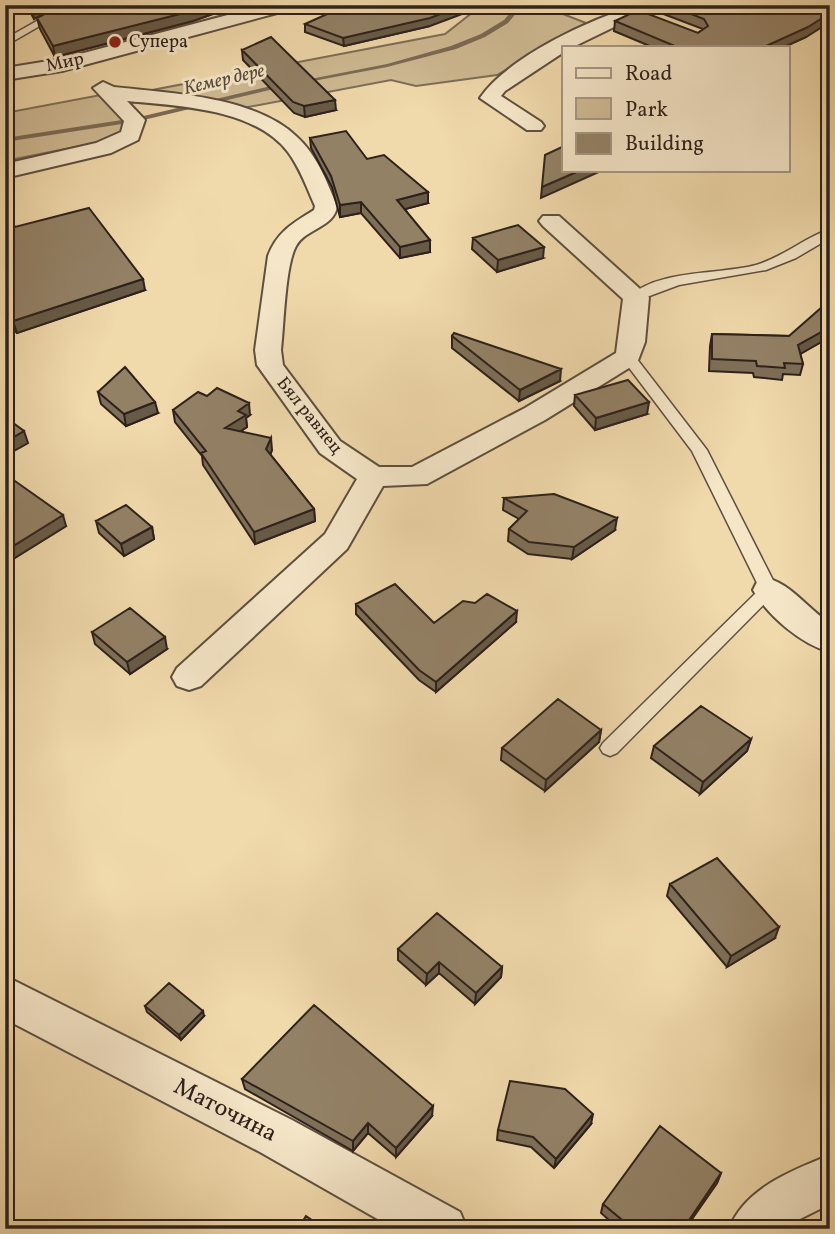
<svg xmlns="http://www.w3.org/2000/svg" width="835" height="1234" font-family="Vollkorn,serif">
  <rect width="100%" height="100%" fill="#f0d9ab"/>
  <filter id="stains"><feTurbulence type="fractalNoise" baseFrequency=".00286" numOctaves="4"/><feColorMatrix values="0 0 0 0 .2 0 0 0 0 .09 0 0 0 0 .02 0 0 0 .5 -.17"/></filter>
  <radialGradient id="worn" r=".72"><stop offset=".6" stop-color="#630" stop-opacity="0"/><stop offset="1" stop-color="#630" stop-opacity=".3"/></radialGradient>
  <path fill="#cfba93" stroke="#7e6e57" stroke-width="2" d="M482 5H540L586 23 497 75 416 86 391 80 227 111 126 95 445 34Z
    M111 93 132 114 131 136 5 161V113Z"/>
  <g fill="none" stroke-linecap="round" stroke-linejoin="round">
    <path fill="#7b6a54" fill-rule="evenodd" d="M517 5H523L508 23 485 37 456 49 387 67 303 83 300 81 387 64 451 46 481 34 504 20Z
      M284 83 287 85 286 86 135 122 5 142V138L135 118Z"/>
    <defs>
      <path id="lane" d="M65 5H76L5 46V39Z
        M830 229V238L796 258 766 270 679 285 636 301 629 297C658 269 719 275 756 265 783 257 804 238 830 229Z
        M628 353 633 354 707 450 778 590 617 753 610 756 603 753 600 748 603 743 760 589 692 451 621 357Z"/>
      <path id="street" d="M265 5H295L292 9 62 71 5 80V68L61 59Z
        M638 5 646 6 649 10 573 47H564V52L505 91 501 96 541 122 544 126 541 130H527L480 98C508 57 590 19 638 5Z
        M103 82 114 87C169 93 255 96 297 137 317 155 327 182 337 206 335 227 305 229 296 246 285 266 284 326 281 350L283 365 340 441 379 467H412L525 408 616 353 623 299 543 226 539 221 543 216H559L649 297 645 342 637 363 545 420 427 484 383 486 347 549 201 686 189 690 177 686 172 677 177 668 325 534 357 479 320 453 257 365 255 350 268 256C277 232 293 223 314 210L315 206C307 188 300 168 288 152 254 108 178 106 127 101L145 120 138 140 111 153 5 178V164L96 143 121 132 124 121 93 88Z
        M769 579C792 585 809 610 830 623V652C801 644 768 616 753 590L757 582Z
        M5 976 292 1120 460 1212 467 1229H395L260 1152 5 1019Z
        M830 1155V1204L800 1219 789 1229H729C745 1188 791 1171 830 1155Z"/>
    </defs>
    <use href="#lane" stroke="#5e4f3f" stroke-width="3"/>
    <use href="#street" stroke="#5e4f3f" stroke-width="4"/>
    <use href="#lane" fill="#f5e6c8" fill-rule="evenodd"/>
    <use href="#street" fill="#f5e6c8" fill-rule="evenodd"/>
  </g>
  <path fill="#7e6f58" stroke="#2e211b" stroke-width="2" d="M26 5H58V6L34 19Z
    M61 5H238L193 21 55 57 40 29 37 18Z
    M654 5H722L744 9 747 6 745 5H830L806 37 784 47H652L614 31 615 21 698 33 703 29 653 10Z
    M305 24 430 26 344 46 305 32Z
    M242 50 336 110 305 117 294 113 243 60Z
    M310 138 367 159 428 203 405 209 430 252 400 258 361 213 340 217 332 187 311 148Z
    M5 216 15 227 145 290 17 333 5 324Z
    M473 238 543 258 497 272 472 249Z
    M712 334 830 337 800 354 803 364 800 375 783 374 782 380 754 377 753 373 709 371 710 346Z
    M452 336 560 381 519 401 452 348Z
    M98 392 158 413 126 426 101 404Z
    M575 395 647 414 595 430 574 406Z
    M173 410 250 415 246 418 247 427 241 431 272 450 270 454 314 509 315 521 255 544 203 465 202 456 175 422Z
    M5 474 66 526 13 559 5 553Z
    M504 498 615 530 572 559 528 554 508 541 509 529 519 519 503 510Z
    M96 521 152 527 154 539 124 556 99 533Z
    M475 603 516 622 436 692 419 680 356 614V604L434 623Z
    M92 632 167 649 130 674 95 644Z
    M601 730 599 742 545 791 501 760 502 748Z
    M751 739 747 751 700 794 651 758 654 746Z
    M670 884 775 938 727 967 667 896Z
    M398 949 502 967 501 977 475 1004 439 973 426 985 398 960Z
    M145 1006 204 1016 181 1040 147 1012Z
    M242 1079 432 1116 396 1157 368 1133 353 1151 245 1089Z
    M591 1124 554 1168 531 1147 497 1140 498 1130Z
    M721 1173 717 1183 685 1229H619L601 1213 603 1204Z"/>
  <path fill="#675a47" stroke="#2e211b" stroke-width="2" d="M45 5 58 6 34 19 33 12Z
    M208 5H238L193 21 55 57 53 46Z
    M464 5H486L430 26 344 46 343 38Z
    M830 13V22L806 37 784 47H764Z
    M335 100 336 110 305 117 304 106Z
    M581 170H603L541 198 542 187Z
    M428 192V203L398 211 397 200Z
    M361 202V213L340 217V205Z
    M430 240V252L400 258V247Z
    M544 247 543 258 497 272 498 260Z
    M143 279 145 290 17 333 13 321Z
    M830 327V337L795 357 798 345Z
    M561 369 560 381 519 401 520 390Z
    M155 402 158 413 126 426 124 414Z
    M649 402 647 414 595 430 596 418Z
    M249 403 250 415 246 418 247 427 227 440 225 428 238 411Z
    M24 431 28 443 5 456V442Z
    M271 438 272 450 268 461 266 449Z
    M314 509 315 521 255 544 254 532Z
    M63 515 66 526 13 559 10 548Z
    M617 518 615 530 572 559 574 547Z
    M152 527 154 539 124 556 121 544Z
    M517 611 516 622 436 692V682Z
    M165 637 167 649 130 674 127 662Z
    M601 730 599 742 545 791 546 780Z
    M751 739 747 751 700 794 703 782Z
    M779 927 775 938 727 967 731 956Z
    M439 962V973L426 985 427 974Z
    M502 967 501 977 475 1004 476 993Z
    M203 1011 204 1016 181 1040 179 1035Z
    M433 1106 432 1116 396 1157V1148Z
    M593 1114 591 1124 554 1168 556 1159Z
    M368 1123V1133L353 1151V1141Z
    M721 1173 717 1183 685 1229H683Z"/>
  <path fill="#938166" stroke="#2e211b" stroke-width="2" d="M29 5H45L33 12Z
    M61 5H208L192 11 53 46 37 18Z
    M347 5H464L430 18 343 38 305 24Z
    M668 5H722L744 9 748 5H830V13L808 27 764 47H677L615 21 638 10 698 33 708 26 704 19Z
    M271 37 335 100 304 106 293 102 242 50Z
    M346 131 367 159 384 155 428 192 397 200 430 240 400 247 361 202 340 205 331 176 310 138Z
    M564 146V170H581L542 187 545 155Z
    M89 208 143 279 13 321 5 315V216L15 227Z
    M518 225 544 247 498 260 473 238Z
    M830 300V327L798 345 803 364 784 363 785 368 757 366 756 361 712 359V334L789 336Z
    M454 333 561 369 520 390 452 336Z
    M125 367 155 402 124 414 98 392Z
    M628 380 649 402 596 418 575 395Z
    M217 388 249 403 238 411 246 415 225 428 271 438 266 449 314 509 254 532 201 453 206 451 173 410 198 392 207 396Z
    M5 417 24 431 5 442Z
    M5 474 63 515 10 548 5 545Z
    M554 494 617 518 574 547 529 542 509 529 527 511 504 498Z
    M126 505 152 527 121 544 96 521Z
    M395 584 434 623 463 601 475 603 487 594 517 611 436 682 419 670 356 604Z
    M130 608 165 637 127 662 92 632Z
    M558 699 601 730 546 780 502 748Z
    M701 706 751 739 703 782 654 746Z
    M717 858 779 927 731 956 670 884Z
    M437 913 502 967 476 993 439 962 427 974 398 949Z
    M169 983 203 1011 179 1035 145 1006Z
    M314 1005 433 1106 396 1148 368 1123 353 1141 242 1079Z
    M510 1081 565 1089 593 1114 556 1159 533 1137 498 1130Z
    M660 1126 721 1173 683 1229H633L603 1204Z
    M306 1216 325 1229H298Z"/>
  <circle fill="#8f2418" stroke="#f5e6c8" stroke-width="2.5" cx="115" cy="42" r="7"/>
  <g text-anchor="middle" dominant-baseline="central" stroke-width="6" stroke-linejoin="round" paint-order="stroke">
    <g font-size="18" fill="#2e211b" stroke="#f5e6c8" text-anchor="start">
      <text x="129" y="42">Супера</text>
    </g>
    <g font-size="18" fill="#2e211b" stroke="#f5e6c8">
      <text transform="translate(65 63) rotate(-12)">Мир</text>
      <text transform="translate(309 416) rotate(51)">Бял равнец</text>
    </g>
    <g font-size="19" font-style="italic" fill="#5b4b3c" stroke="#f5e6c8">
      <text transform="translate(224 80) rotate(-13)">Кемер дере</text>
    </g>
    <g font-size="24" fill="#2e211b" stroke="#f5e6c8">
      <text transform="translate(225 1111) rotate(27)">Маточина</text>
    </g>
  </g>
  <rect width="835" height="1234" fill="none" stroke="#f0d9ab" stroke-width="28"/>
  <rect x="7" y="7" width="821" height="1220" fill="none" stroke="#2e211b" stroke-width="3.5"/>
  <rect x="14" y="14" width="807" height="1206" fill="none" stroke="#2e211b" stroke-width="2"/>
  <rect x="562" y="46" width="228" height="126" fill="#f5e6c8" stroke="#a59783" stroke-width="2"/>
  <rect x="576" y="68" width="35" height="10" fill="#f5e6c8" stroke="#a59783" stroke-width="2"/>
  <text x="625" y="80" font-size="21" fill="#2e211b">Road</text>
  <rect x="576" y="98" width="35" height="21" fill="#cfba93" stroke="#a59783" stroke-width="2"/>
  <text x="625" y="116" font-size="21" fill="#2e211b">Park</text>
  <rect x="576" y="133" width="35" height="21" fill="#938166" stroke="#a59783" stroke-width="2"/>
  <text x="625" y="150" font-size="21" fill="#2e211b">Building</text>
  <rect width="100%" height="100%" filter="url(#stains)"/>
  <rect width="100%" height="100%" fill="url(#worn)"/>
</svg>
